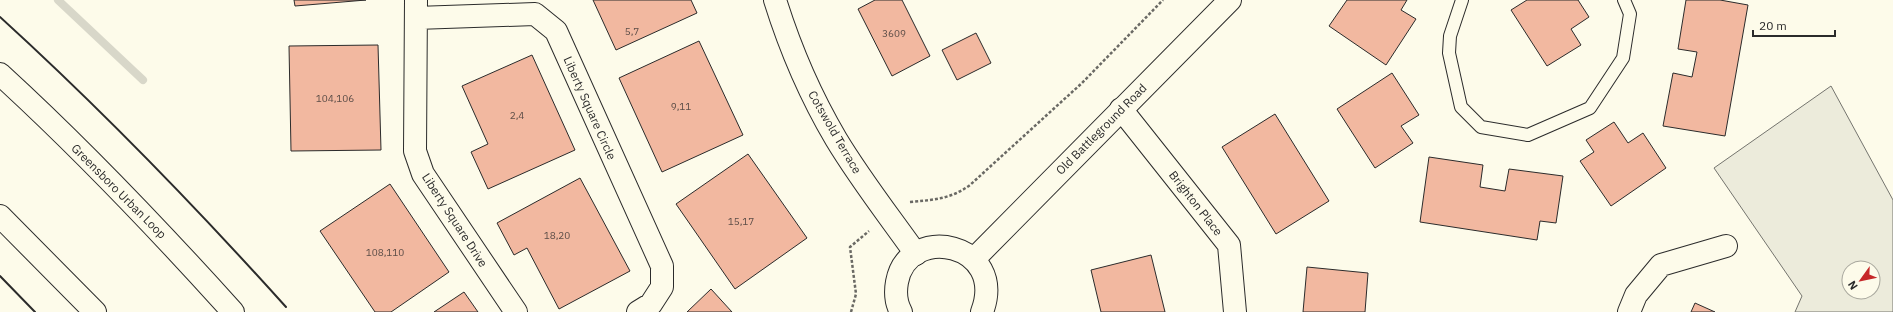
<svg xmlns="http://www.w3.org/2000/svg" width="1893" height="312" font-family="'IBM Plex Sans',sans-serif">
  <rect width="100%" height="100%" fill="#fdfbea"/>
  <path fill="#ecebdb" stroke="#74746e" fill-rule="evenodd" d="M1831 86 1893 200V312H1795L1802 296 1714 168ZM1849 268H1873V292H1849Z"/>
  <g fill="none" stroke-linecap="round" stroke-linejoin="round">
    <path stroke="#d8d7c9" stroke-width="8" d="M58 0 143 80"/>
  </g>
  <path fill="#f2b8a0" stroke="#2b2b2b" d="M294 0H366L295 6Z
    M593 0H691L697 13 616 50Z
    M875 0H902L930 56 892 76 858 9Z
    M1347 0H1407L1401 10 1416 19 1386 65 1329 26Z
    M1527 0H1578L1589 17 1571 29 1581 45 1547 66 1511 10Z
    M1686 0H1720L1748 5 1725 136 1663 126 1673 73 1692 77 1697 52 1678 49Z
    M976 33 991 63 957 80 942 50Z
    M699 41 743 135 662 172 619 78Z
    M378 45 381 150 291 151 289 46Z
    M532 55 575 150 488 189 471 152 488 144 462 86Z
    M1392 73 1419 115 1401 126 1413 143 1375 168 1337 109Z
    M1275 114 1329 201 1276 234 1222 147Z
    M1614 122 1628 143 1643 133 1666 168 1611 206 1580 161 1594 152 1586 140Z
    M748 154 807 238 735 289 676 204Z
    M1429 157 1483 165 1480 187 1505 191 1509 169 1563 176 1556 223 1540 221 1537 240 1420 222Z
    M580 178 630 271 559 309 527 248 514 255 497 223Z
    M390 184 449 272 391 312H375L320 231Z
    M1151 255 1165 312H1101L1091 270Z
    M1307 267 1368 273 1365 312H1303Z
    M711 289 732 312H687Z
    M464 292 478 312H434Z
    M1695 303 1715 312H1691Z"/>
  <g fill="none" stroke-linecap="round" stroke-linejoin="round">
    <defs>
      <path id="service" d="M1462 0 1450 36 1449 53 1461 107 1481 127 1528 135 1590 108 1623 58 1630 14 1624 0"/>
      <path id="minor" d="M416 0 415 151 423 174 516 312
        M775 0C790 48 810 95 836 139 860 179 889 216 916 254
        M416 18 535 14 556 31 662 266V287L651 304 638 312
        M1121 109 1229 245 1235 312
        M1629 312 1636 295 1661 265 1726 246"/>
      <path id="tertiary" d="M974 259 1230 0
        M901 312C896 303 895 293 897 282 908 222 1008 243 982 312"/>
      <path id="motorway" d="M0 74C82 149 159 230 233 312
        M0 216 95 312"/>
    </defs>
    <use href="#service" stroke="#2b2b2b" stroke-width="14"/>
    <use href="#minor" stroke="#2b2b2b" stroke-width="24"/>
    <use href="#tertiary" stroke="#2b2b2b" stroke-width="24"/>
    <use href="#motorway" stroke="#2b2b2b" stroke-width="24"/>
    <path stroke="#6a6964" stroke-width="2.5" stroke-dasharray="3 2" stroke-linecap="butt" d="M910 202C933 200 951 199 970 185L1082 83 1163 0
      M851 312 856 294 850 247 869 231"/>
    <use href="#service" stroke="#fdfbea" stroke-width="12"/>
    <use href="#minor" stroke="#fdfbea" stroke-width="22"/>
    <use href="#tertiary" stroke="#fdfbea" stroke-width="22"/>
    <use href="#motorway" stroke="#fdfbea" stroke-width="22"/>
    <path stroke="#2b2b2b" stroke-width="2" d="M0 17C101 109 195 206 286 307
      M0 276 35 312"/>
  </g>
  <g text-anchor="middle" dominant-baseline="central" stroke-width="3" stroke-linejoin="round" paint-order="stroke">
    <g font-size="10" fill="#5d4e48">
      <text x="632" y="31">5,7</text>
      <text x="894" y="33">3609</text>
      <text x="335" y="98">104,106</text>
      <text x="681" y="106">9,11</text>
      <text x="517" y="115">2,4</text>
      <text x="741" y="221">15,17</text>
      <text x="557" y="235">18,20</text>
      <text x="385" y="252">108,110</text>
    </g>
    <g font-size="12" fill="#2b2b2b" stroke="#fdfbea">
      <text transform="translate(590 108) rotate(66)">Liberty Square Circle</text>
      <text transform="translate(1101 129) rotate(-45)">Old Battleground Road</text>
      <text transform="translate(835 132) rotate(60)">Cotswold Terrace</text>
      <text transform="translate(119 191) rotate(45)">Greensboro Urban Loop</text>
      <text transform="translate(1196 203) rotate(52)">Brighton Place</text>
      <text transform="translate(455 220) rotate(57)">Liberty Square Drive</text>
    </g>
  </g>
  <g transform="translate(1861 280) rotate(237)"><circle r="19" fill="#fdfbea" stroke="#a9a89e"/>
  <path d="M0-3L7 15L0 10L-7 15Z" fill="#c62828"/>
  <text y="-6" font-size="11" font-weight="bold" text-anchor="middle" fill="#2b2b2b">N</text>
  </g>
  <path d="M1753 30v6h82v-6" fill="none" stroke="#2b2b2b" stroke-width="2"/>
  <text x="1759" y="30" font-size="12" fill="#2b2b2b" stroke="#fdfbea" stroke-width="3" paint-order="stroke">20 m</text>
</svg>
